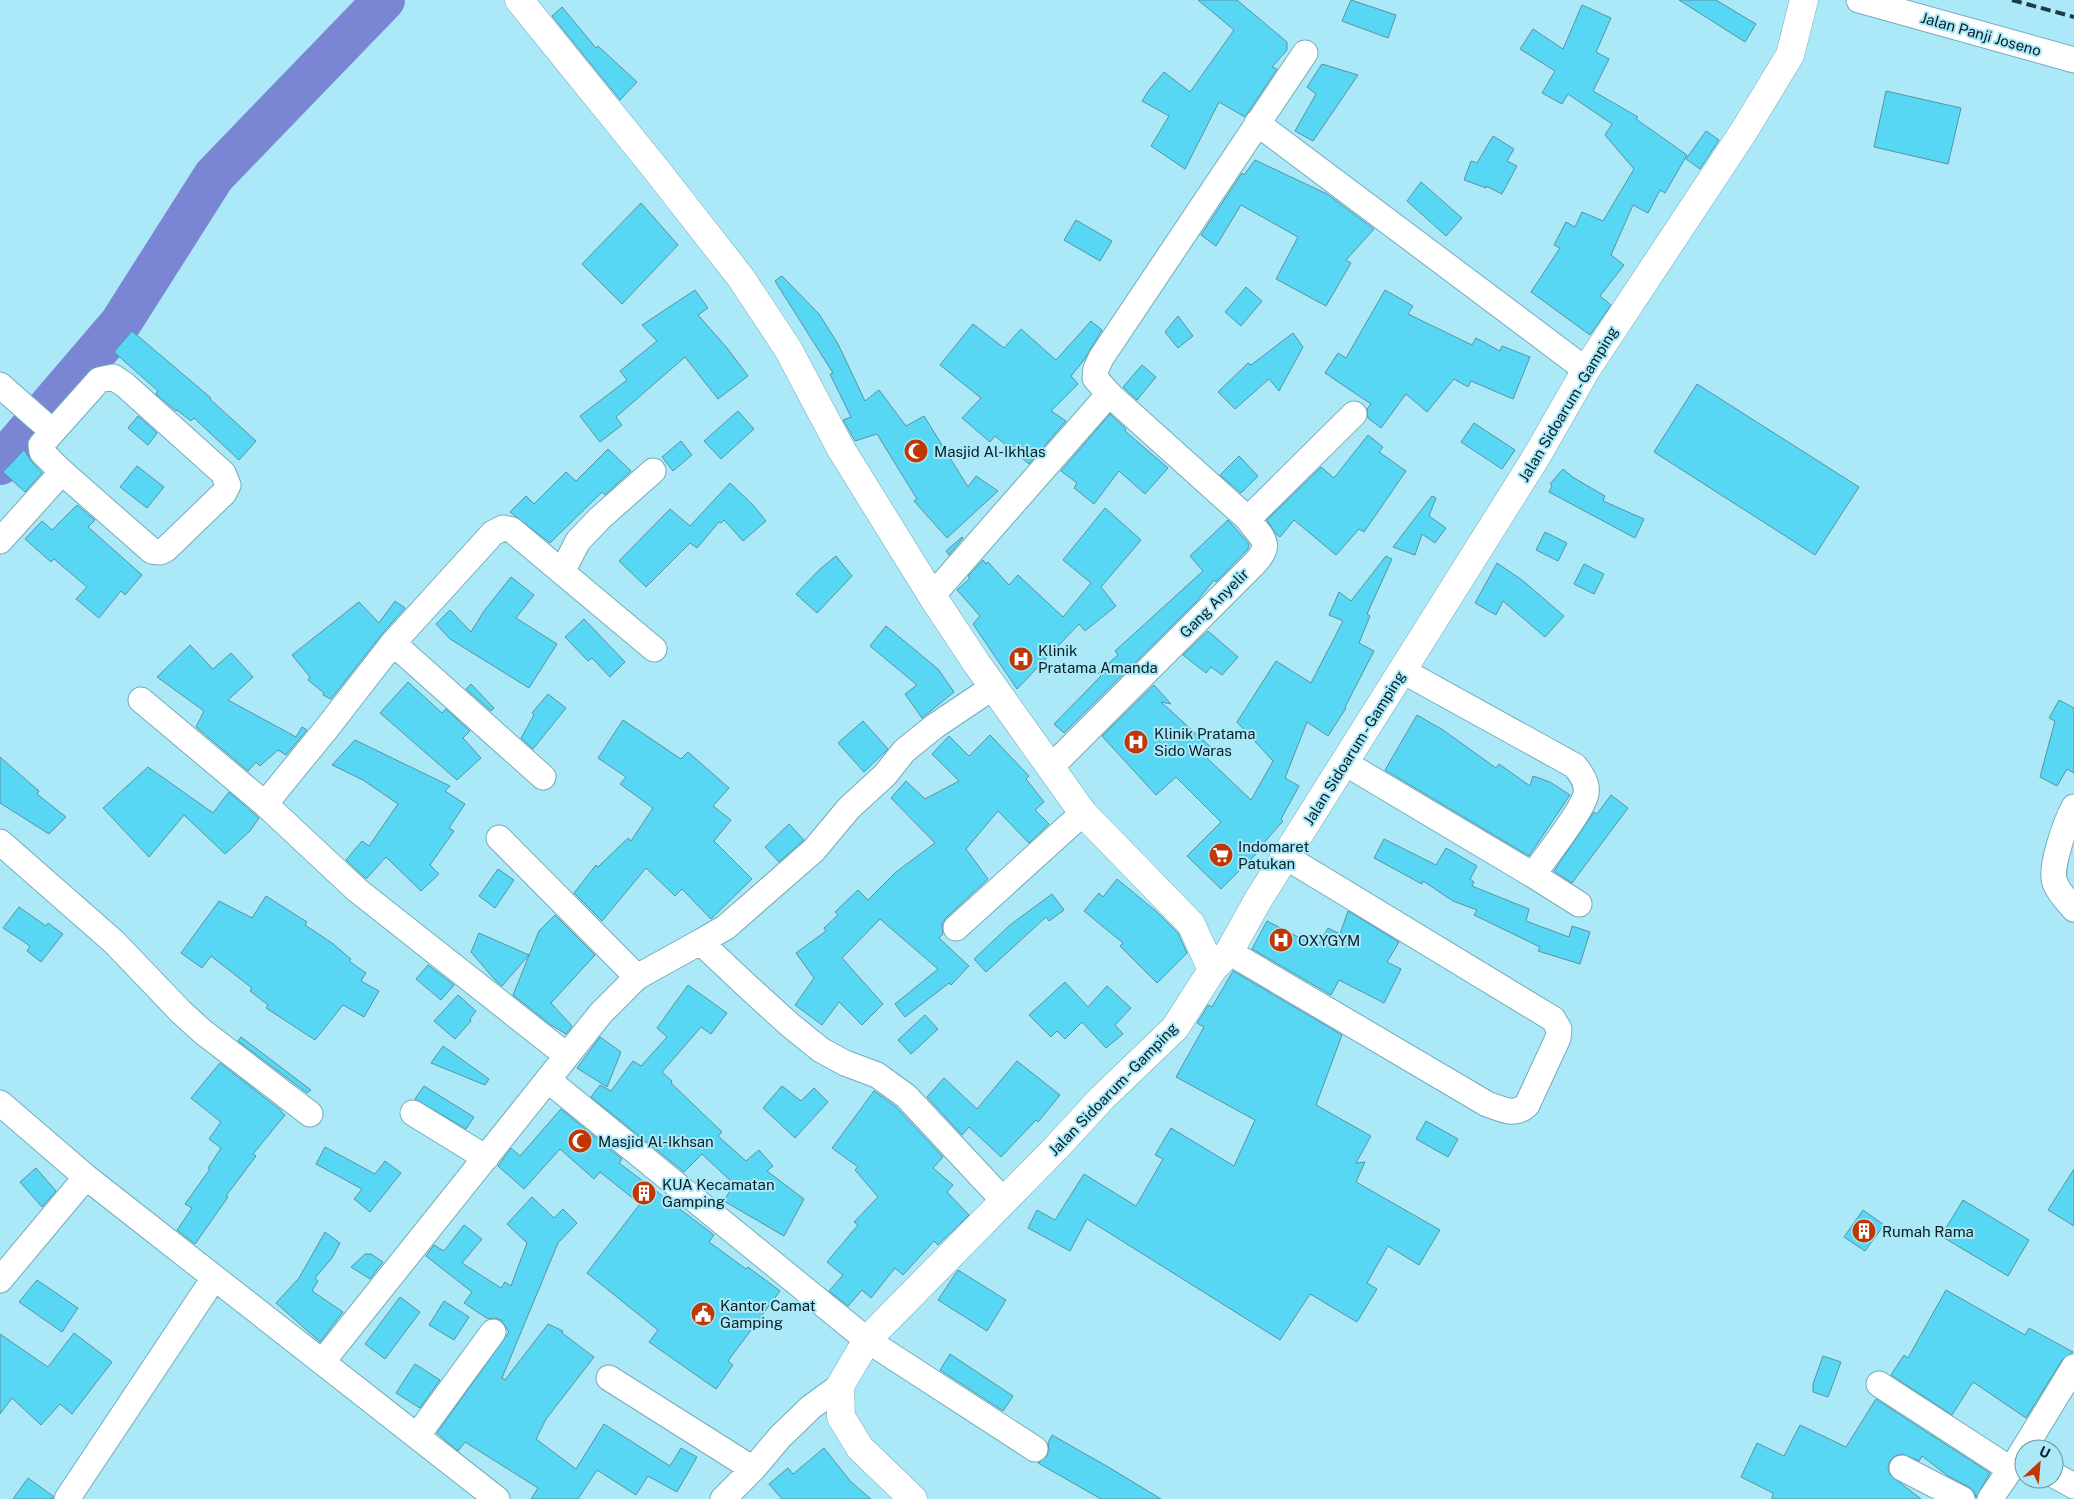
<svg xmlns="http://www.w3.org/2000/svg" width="2074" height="1499" font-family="'Public Sans',sans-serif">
  <rect width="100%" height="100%" fill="#abe8f8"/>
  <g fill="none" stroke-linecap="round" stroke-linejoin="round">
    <path stroke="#7a85d4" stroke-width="42" d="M0 464 120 324 214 176 384 0"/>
  </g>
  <path fill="#58d7f5" stroke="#5993a2" d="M1198 0H1237L1287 42V50L1272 67 1277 69 1245 117 1219 102 1185 169 1151 146 1169 116 1142 101 1149 90 1164 72 1190 92 1234 30Z
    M1351 0 1396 15 1388 38 1342 21Z
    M1679 0H1716L1756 24 1745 42Z
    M1582 5 1611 18 1596 52 1609 59 1593 91 1638 117 1636 119 1687 155 1665 193 1660 190 1648 213 1633 205 1611 255 1624 265 1600 296 1611 305 1590 335 1531 292 1560 248 1554 245 1566 222 1575 227 1582 212 1603 221 1634 169 1605 135 1612 124 1568 94 1562 104 1542 93 1555 71 1520 49 1533 29 1563 49Z
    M562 7 596 48 598 46 637 82 620 100 552 16Z
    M1322 64 1358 75 1313 141 1295 131 1316 94 1307 87Z
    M1886 91 1961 108 1948 164 1874 147Z
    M1706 131 1719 140 1700 169 1686 159Z
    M1493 136 1514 149 1507 161 1517 166 1502 194 1486 186V188L1464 180 1471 161 1477 163Z
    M1255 160 1327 194 1374 229 1346 260 1351 263 1326 306 1276 279 1298 237 1241 205 1216 246 1201 235 1242 173 1244 175Z
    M1421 182 1462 218 1446 236 1407 201Z
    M641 203 678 245 622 304 582 264Z
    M1076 220 1112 241 1100 261 1064 240Z
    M782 276 819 314 838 344 865 401 879 390 906 426 924 416 968 487 976 476 998 491 947 538 914 501 917 499 877 434 855 441 843 420 851 417 830 374 833 373 775 281Z
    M1246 287 1262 301 1241 326 1225 312Z
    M695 290 708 308 698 315 727 348 748 376 718 399 685 357 616 417 622 425 600 442 580 416 627 380 620 371 657 341 642 325Z
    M1385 290 1413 306 1408 314 1472 345 1476 338 1500 351 1502 346 1530 357 1513 399 1471 381 1468 387 1454 379 1427 412 1406 394 1381 428 1368 418 1367 409 1371 404 1325 373 1338 353 1346 358Z
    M1178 316 1193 336 1178 348 1165 332Z
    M1091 321 1102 330 1084 360 1071 376 1078 384 1051 411 1066 421 1029 464 995 436 990 442 962 418 981 398 940 365 973 324 1004 348 1021 329 1056 360Z
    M132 331 211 398 210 399 256 441 239 460 194 418 191 421 177 410 176 411 156 394 158 391 114 352Z
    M1293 333 1303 347 1279 391 1269 379 1235 409 1218 392 1248 363 1251 365Z
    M1142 365 1156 377 1137 400 1123 387Z
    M1697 384 1859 487 1815 555 1654 452Z
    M738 411 754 429 721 459 704 441Z
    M1110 414 1126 429 1125 431 1168 468 1145 494 1119 471 1094 504 1074 488 1077 483 1061 471Z
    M138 416 157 433 148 445 128 428Z
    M1474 423 1515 450 1502 469 1461 442Z
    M1368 435 1383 447 1379 452 1406 471 1364 532 1359 529 1336 555 1294 520 1280 537 1276 534 1267 520 1321 467 1334 478Z
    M681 441 692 455 673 471 662 457Z
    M608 449 631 471 605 495 602 492 550 543 510 512 526 496 534 504 566 472 576 481Z
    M24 450 32 462 42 473 25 492 3 472Z
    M1239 456 1258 476 1241 493 1220 475Z
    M137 466 164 487 147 508 120 487Z
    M1563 469 1574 478 1605 496 1603 501 1644 519 1635 538 1549 492 1552 486 1550 484Z
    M730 483 753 505 766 521 743 541 724 520 721 523 719 522 697 548 690 543 646 587 619 561 670 509 690 526Z
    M1432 496 1436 498 1429 516 1446 528 1435 543 1422 534 1415 555 1393 547Z
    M77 505 95 520 88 527 142 575 125 595 121 591 99 618 76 599 87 587 54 559 51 562 25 539 42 521 52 530Z
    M1105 508 1141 540 1101 587 1116 606 1085 631 1079 624 1017 689 973 624 980 616 957 590 970 578 968 576 983 560 986 564 988 562 1009 585 1018 575 1063 617 1091 583 1063 560Z
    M1228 520 1249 544 1248 549 1216 582 1214 580 1197 601 1064 733 1054 724 1101 676 1098 673 1118 655 1115 651 1203 571 1190 556Z
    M1545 532 1567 543 1558 561 1536 550Z
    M962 537 963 538 949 555 946 551Z
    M836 556 852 576 817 613 796 594 820 569Z
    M1386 556 1392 559 1367 614 1370 616 1359 643 1374 651 1345 707 1346 708 1328 736 1307 722 1285 778 1299 786 1281 819 1283 821 1255 853 1256 854 1221 889 1187 856 1221 822 1176 777 1156 795 1102 736 1154 685 1171 704 1161 702 1214 750 1207 758 1251 800 1273 761 1237 722 1276 661 1311 683 1343 621 1329 615 1339 592 1351 601Z
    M1497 563 1522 580 1564 616 1545 637 1503 601 1496 615 1475 603Z
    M1584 564 1604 574 1594 594 1574 584Z
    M511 577 534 595 516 618 557 644 529 688 450 639 436 624 450 610 471 632 484 611Z
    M395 601 405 608 382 634 331 699 323 695 324 693 308 680 310 677 292 655 359 602 379 623Z
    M584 619 625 662 610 677 592 658 588 661 565 637Z
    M886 626 938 669 954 692 922 718 905 694 917 685 870 646Z
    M1208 631 1238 657 1222 675 1211 667 1206 673 1183 655Z
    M190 645 213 669 231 653 253 677 228 700 296 737 302 727 307 730 286 755 278 750 260 766 256 762 248 771 196 727 204 711 157 677Z
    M408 682 442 713 446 709 470 731 463 738 481 758 457 780 380 713Z
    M471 684 494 708 491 711 466 689Z
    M548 694 566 708 533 749 521 738 534 715 532 713Z
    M2059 700 2074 708V773L2067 769 2057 786 2040 777 2055 721 2049 718Z
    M1417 715 1443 730 1496 768 1499 764 1530 786 1533 776 1550 782 1570 795 1529 856 1385 770Z
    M623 720 681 759 688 752 729 788 713 806 731 820 714 841 752 879 711 919 682 889 675 896 646 868 602 921 574 893 596 865 598 867 628 838 631 841 653 808 620 784 626 777 598 758Z
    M863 721 888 749 864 772 838 743Z
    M990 735 1029 776 1026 779 1044 802 1035 810 1049 824 1029 843 998 811 966 849 988 879 946 918 942 924 943 934 939 938 969 966 951 985 949 983 905 1017 895 1004 938 969 880 919 842 958 883 1004 862 1025 839 1002 822 1025 795 1005 814 978 796 953 826 931 824 928 838 915 835 912 858 890 868 900 896 872 935 843 891 798 906 781 925 799 959 781 932 754 949 736 969 756Z
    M355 740 450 786 445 791 465 804 449 828 454 831 430 865 439 874 421 891 386 857 366 879 346 860 362 841 369 846 398 804 363 780 332 765Z
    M0 757 39 791 37 794 66 817 49 834 0 803Z
    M148 767 213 813 229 792 259 818 250 831 225 854 184 815 149 857 103 808Z
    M1611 795 1628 808 1572 883 1554 871 1594 812 1597 814Z
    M789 824 804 840 779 862 765 847Z
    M1384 839 1436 865 1446 848 1477 866 1470 879 1474 882 1472 886 1529 909 1526 921 1569 937 1572 926 1590 932 1580 964 1538 951 1540 947 1474 915 1477 910 1453 901 1423 881 1422 884 1374 858Z
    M498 869 514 880 495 908 479 896Z
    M1117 879 1157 912 1178 933 1187 953 1157 983 1120 946 1123 943 1084 911 1099 893 1103 897Z
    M1052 894 1064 910 1049 921 1046 917 986 972 974 959 1010 925Z
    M266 896 307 922 305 925 332 943 351 959 349 961 366 973 361 981 379 991 364 1017 343 1005 315 1040 266 1008 268 1005 250 991 252 988 211 956 202 968 181 953 219 901 252 918Z
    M19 907 46 926 48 923 63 934 41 962 27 951 30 946 3 928Z
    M1348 911 1399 942 1387 962 1401 969 1384 1003 1339 980 1331 995 1252 949 1267 921 1317 947 1328 928 1340 934Z
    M555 915 595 955 551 1003 572 1026 566 1034 551 1025 513 995 539 931Z
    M479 933 529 955 502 986 495 980 471 952Z
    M428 965 454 985 441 1000 416 979Z
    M1233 971 1342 1035 1316 1105 1371 1136 1356 1163 1365 1162 1356 1182 1440 1230 1419 1265 1388 1246 1367 1283 1377 1289 1357 1322 1310 1294 1280 1340 1087 1219 1070 1251 1028 1228 1037 1210 1055 1220 1084 1174 1136 1206 1163 1159 1155 1155 1171 1128 1234 1166 1255 1120 1176 1077 1204 1027 1197 1023 1202 1015 1208 1005 1212 1007Z
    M1065 982 1088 1007 1107 986 1131 1008 1115 1025 1123 1034 1106 1048 1082 1022 1065 1039 1057 1031 1051 1037 1029 1015Z
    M688 985 727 1013 711 1034 701 1027 662 1072 672 1081 671 1083 722 1132 718 1136 746 1161 759 1150 773 1166 767 1171 804 1199 784 1236 724 1201 734 1184 702 1154 684 1172 591 1097 600 1085 611 1091 633 1061 641 1066 667 1037 657 1028Z
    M458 995 476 1011 470 1019 471 1021 455 1039 434 1021Z
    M925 1015 938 1029 911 1054 898 1040Z
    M241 1037 311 1090 307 1093 238 1041Z
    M600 1037 621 1052 607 1087 577 1068Z
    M443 1046 489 1079 485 1085 431 1063Z
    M1017 1061 1060 1095 1038 1122 1036 1120 1001 1157 969 1127 962 1135 927 1097 944 1078 977 1109Z
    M220 1063 282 1111 281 1112 285 1115 253 1154 256 1156 226 1196 228 1197 195 1244 177 1230 192 1208 185 1204 210 1169 208 1168 221 1148 209 1139 221 1122 191 1098Z
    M424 1086 474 1117 466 1129 415 1099Z
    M782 1086 801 1101 814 1088 828 1102 795 1138 763 1108Z
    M874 1091 896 1107 943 1157 933 1168 953 1185 947 1192 969 1215 938 1245 934 1241 903 1275 895 1268 871 1298 862 1290 848 1306 829 1291 843 1275 827 1262 858 1225 854 1222 878 1197 855 1170 858 1167 832 1148Z
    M561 1109 622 1159 619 1163 714 1235 709 1242 746 1269 748 1267 780 1291 728 1361 733 1365 716 1389 649 1342 658 1330 587 1273 640 1204 600 1172 594 1179 560 1149 524 1189 498 1166 511 1148 520 1156Z
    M1426 1121 1458 1139 1448 1157 1416 1139Z
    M325 1147 375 1174 385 1161 401 1173 370 1212 354 1199 362 1189 316 1164Z
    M36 1168 56 1191 42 1207 20 1182Z
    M2074 1169V1226L2048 1210Z
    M532 1197 554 1218 563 1209 577 1223 558 1243 502 1378 505 1380 548 1324 563 1331 562 1333 594 1357 546 1419 536 1439 576 1469 604 1424 670 1466 681 1448 697 1457 677 1492 648 1476 636 1495 597 1470 578 1499H531L538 1488 465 1442 458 1451 437 1433 509 1332 501 1320 495 1318 488 1319 464 1303 472 1292 426 1256 434 1245 444 1251 464 1225 482 1239 462 1263 501 1288 505 1282 511 1286 527 1243 507 1224Z
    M1963 1200 2029 1240 2008 1276 1941 1236Z
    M1863 1210 1884 1225 1865 1251 1844 1237Z
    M325 1232 340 1243 332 1258 315 1278 318 1281 312 1291 343 1312 320 1342 276 1303 299 1278Z
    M365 1254H371L383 1262 370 1279 351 1267Z
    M958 1270 1006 1300 987 1331 938 1300Z
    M37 1280 78 1308 62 1332 19 1302Z
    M1946 1290 2025 1335 2029 1328 2073 1352 2062 1360 2026 1418 1973 1382 1952 1415 1891 1375 1904 1355 1908 1358Z
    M400 1297 420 1312 385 1359 365 1344Z
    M444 1301 469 1317 454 1340 429 1325Z
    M74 1333 112 1362 72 1414 60 1404 41 1425 12 1398 0 1414V1334L48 1367Z
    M950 1354 1013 1396 1003 1411 940 1370Z
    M1823 1356 1841 1362 1828 1397 1813 1392V1384Z
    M415 1364 440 1380 420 1408 396 1393Z
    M1876 1399 1990 1473 1976 1497 1974 1491 1969 1487 1948 1476 1922 1456 1919 1461 1902 1454 1895 1456 1890 1461 1888 1468 1890 1475 1921 1499H1772L1773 1493 1741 1477 1757 1443 1784 1456 1800 1425 1846 1447Z
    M1052 1435 1110 1468 1161 1499H1101L1038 1463 1047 1456 1049 1449 1048 1443Z
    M824 1448 851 1482 871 1499H782L769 1484 788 1468 793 1474Z
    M28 1478 53 1496V1499H13Z"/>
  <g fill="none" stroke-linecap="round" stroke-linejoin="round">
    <defs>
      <path id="minor" d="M1859 0 2074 60
        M1257 123 1586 370
        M113 377 125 385 223 473 228 485 224 493 166 549 160 552 152 551 62 472 42 452 41 445 99 380Z
        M0 385 52 431
        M1248 519 1354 414
        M0 541 62 472
        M562 572 654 649
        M932 596 1109 394 1095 378 1096 369 1101 358 1305 53
        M393 643 543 777
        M1403 671 1575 766C1581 774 1588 783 1586 794 1583 810 1544 859 1533 875L1579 904
        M141 700 265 804 357 890 566 1055
        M1345 763 1533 875
        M1051 767 1254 564C1274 543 1262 539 1248 519L1109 394
        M265 804 327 728 393 643 493 533 503 528 512 530 562 572 578 541 600 518 653 471
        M2074 807C2066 822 2049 868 2055 883 2059 893 2067 901 2074 909
        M499 838 637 977
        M0 842 114 942 181 1012 203 1032 310 1114
        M956 928 1083 813
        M702 941 726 927 814 850 849 808 885 775 904 751 935 726 993 687
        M1229 952 1487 1104C1502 1109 1514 1117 1527 1105L1558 1038 1559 1029 1553 1019 1286 857
        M548 1080 867 1340 1035 1449
        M0 1103 86 1177 497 1499
        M413 1113 486 1158
        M0 1280 86 1177
        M323 1361 601 1013 637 977 702 941 710 951 746 985 790 1025 821 1050 845 1063 877 1075 906 1096 1004 1201
        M609 1378 753 1469
        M1879 1384 2010 1469
        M417 1436 493 1332
        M1902 1468 1962 1499
        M2054 1475 2074 1486
        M67 1499 214 1278
        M723 1499 753 1469 780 1437 811 1407 840 1386
        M1990 1499 2019 1457 2074 1367"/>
      <path id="major" d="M519 0 655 168 741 278 788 349 841 449 932 596 977 664 1083 813 1191 924 1212 970
        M913 1499 860 1448 841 1417 840 1386 867 1340 1055 1149 1102 1098 1175 1028 1212 970 1229 952 1258 900 1535 459 1586 370 1744 131 1790 55 1804 0"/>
    </defs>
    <use href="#minor" stroke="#72adbc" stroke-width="27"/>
    <use href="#major" stroke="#72adbc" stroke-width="29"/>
    <use href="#minor" stroke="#fff" stroke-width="25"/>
    <use href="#major" stroke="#fff" stroke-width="28"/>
    <path stroke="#1e3c44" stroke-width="4" stroke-dasharray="10 5" stroke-linecap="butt" d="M2012 0 2074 17"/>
  </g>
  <defs>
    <symbol id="mosque-disc" viewBox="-11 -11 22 22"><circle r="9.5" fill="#bf3704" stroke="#abe8f8"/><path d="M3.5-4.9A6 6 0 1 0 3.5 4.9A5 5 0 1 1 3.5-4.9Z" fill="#fff"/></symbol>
    <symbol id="hospital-disc" viewBox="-11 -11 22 22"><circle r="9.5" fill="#bf3704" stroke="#abe8f8"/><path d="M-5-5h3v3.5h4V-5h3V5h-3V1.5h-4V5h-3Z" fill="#fff"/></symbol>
    <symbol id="supermarket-disc" viewBox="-11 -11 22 22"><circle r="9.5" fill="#bf3704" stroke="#abe8f8"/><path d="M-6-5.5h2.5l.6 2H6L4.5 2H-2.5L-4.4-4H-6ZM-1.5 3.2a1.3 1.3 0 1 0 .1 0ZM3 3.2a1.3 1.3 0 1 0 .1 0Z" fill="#fff"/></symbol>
    <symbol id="building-disc" viewBox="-11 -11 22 22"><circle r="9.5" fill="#bf3704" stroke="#abe8f8"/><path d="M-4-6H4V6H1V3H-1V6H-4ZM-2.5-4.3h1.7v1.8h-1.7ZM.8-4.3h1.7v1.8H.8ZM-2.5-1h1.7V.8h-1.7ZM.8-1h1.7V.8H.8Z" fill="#fff"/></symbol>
    <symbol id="civic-disc" viewBox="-11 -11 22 22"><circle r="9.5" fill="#bf3704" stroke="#abe8f8"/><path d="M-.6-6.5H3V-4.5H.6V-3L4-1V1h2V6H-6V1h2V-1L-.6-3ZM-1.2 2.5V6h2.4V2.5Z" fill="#fff"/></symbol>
  </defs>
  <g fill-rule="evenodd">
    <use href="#mosque-disc" x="902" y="437" width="28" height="28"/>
    <use href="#hospital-disc" x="1007" y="645" width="28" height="28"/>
    <use href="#hospital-disc" x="1122" y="728" width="28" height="28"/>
    <use href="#supermarket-disc" x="1207" y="841" width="28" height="28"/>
    <use href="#hospital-disc" x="1267" y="926" width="28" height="28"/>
    <use href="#mosque-disc" x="566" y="1127" width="28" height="28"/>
    <use href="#building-disc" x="630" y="1179" width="28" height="28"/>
    <use href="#building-disc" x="1850" y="1217" width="28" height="28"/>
    <use href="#civic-disc" x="689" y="1300" width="28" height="28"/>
  </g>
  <g text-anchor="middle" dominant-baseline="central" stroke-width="4" stroke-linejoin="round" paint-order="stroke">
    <g font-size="15" fill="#072026" stroke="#abe8f8">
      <text transform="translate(1981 34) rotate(16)">Jalan Panji Joseno</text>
      <text transform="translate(1568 404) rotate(-59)">Jalan Sidoarum - Gamping</text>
      <text transform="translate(1214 603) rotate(-45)">Gang Anyelir</text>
      <text transform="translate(1354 748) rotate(-58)">Jalan Sidoarum - Gamping</text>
      <text transform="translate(1113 1089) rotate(-46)">Jalan Sidoarum - Gamping</text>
    </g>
    <g font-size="15" fill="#072026" stroke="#abe8f8" text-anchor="start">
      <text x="934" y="451">Masjid Al-Ikhlas</text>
      <text x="1038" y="650">Klinik<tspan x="1038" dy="17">Pratama Amanda</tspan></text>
      <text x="1154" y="733">Klinik Pratama<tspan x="1154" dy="17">Sido Waras</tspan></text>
      <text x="1238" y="846">Indomaret<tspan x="1238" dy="17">Patukan</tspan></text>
      <text x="1298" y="940">OXYGYM</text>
      <text x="598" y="1141">Masjid Al-Ikhsan</text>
      <text x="662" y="1184">KUA Kecamatan<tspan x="662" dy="17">Gamping</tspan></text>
      <text x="1882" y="1231">Rumah Rama</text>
      <text x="720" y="1305">Kantor Camat<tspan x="720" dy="17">Gamping</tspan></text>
    </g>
  </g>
  <g transform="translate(2039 1464) rotate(26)"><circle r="24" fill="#abe8f8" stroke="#6998a4"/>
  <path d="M0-4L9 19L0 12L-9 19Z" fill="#bf3704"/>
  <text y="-8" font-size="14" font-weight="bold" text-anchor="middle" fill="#072026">U</text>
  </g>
</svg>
